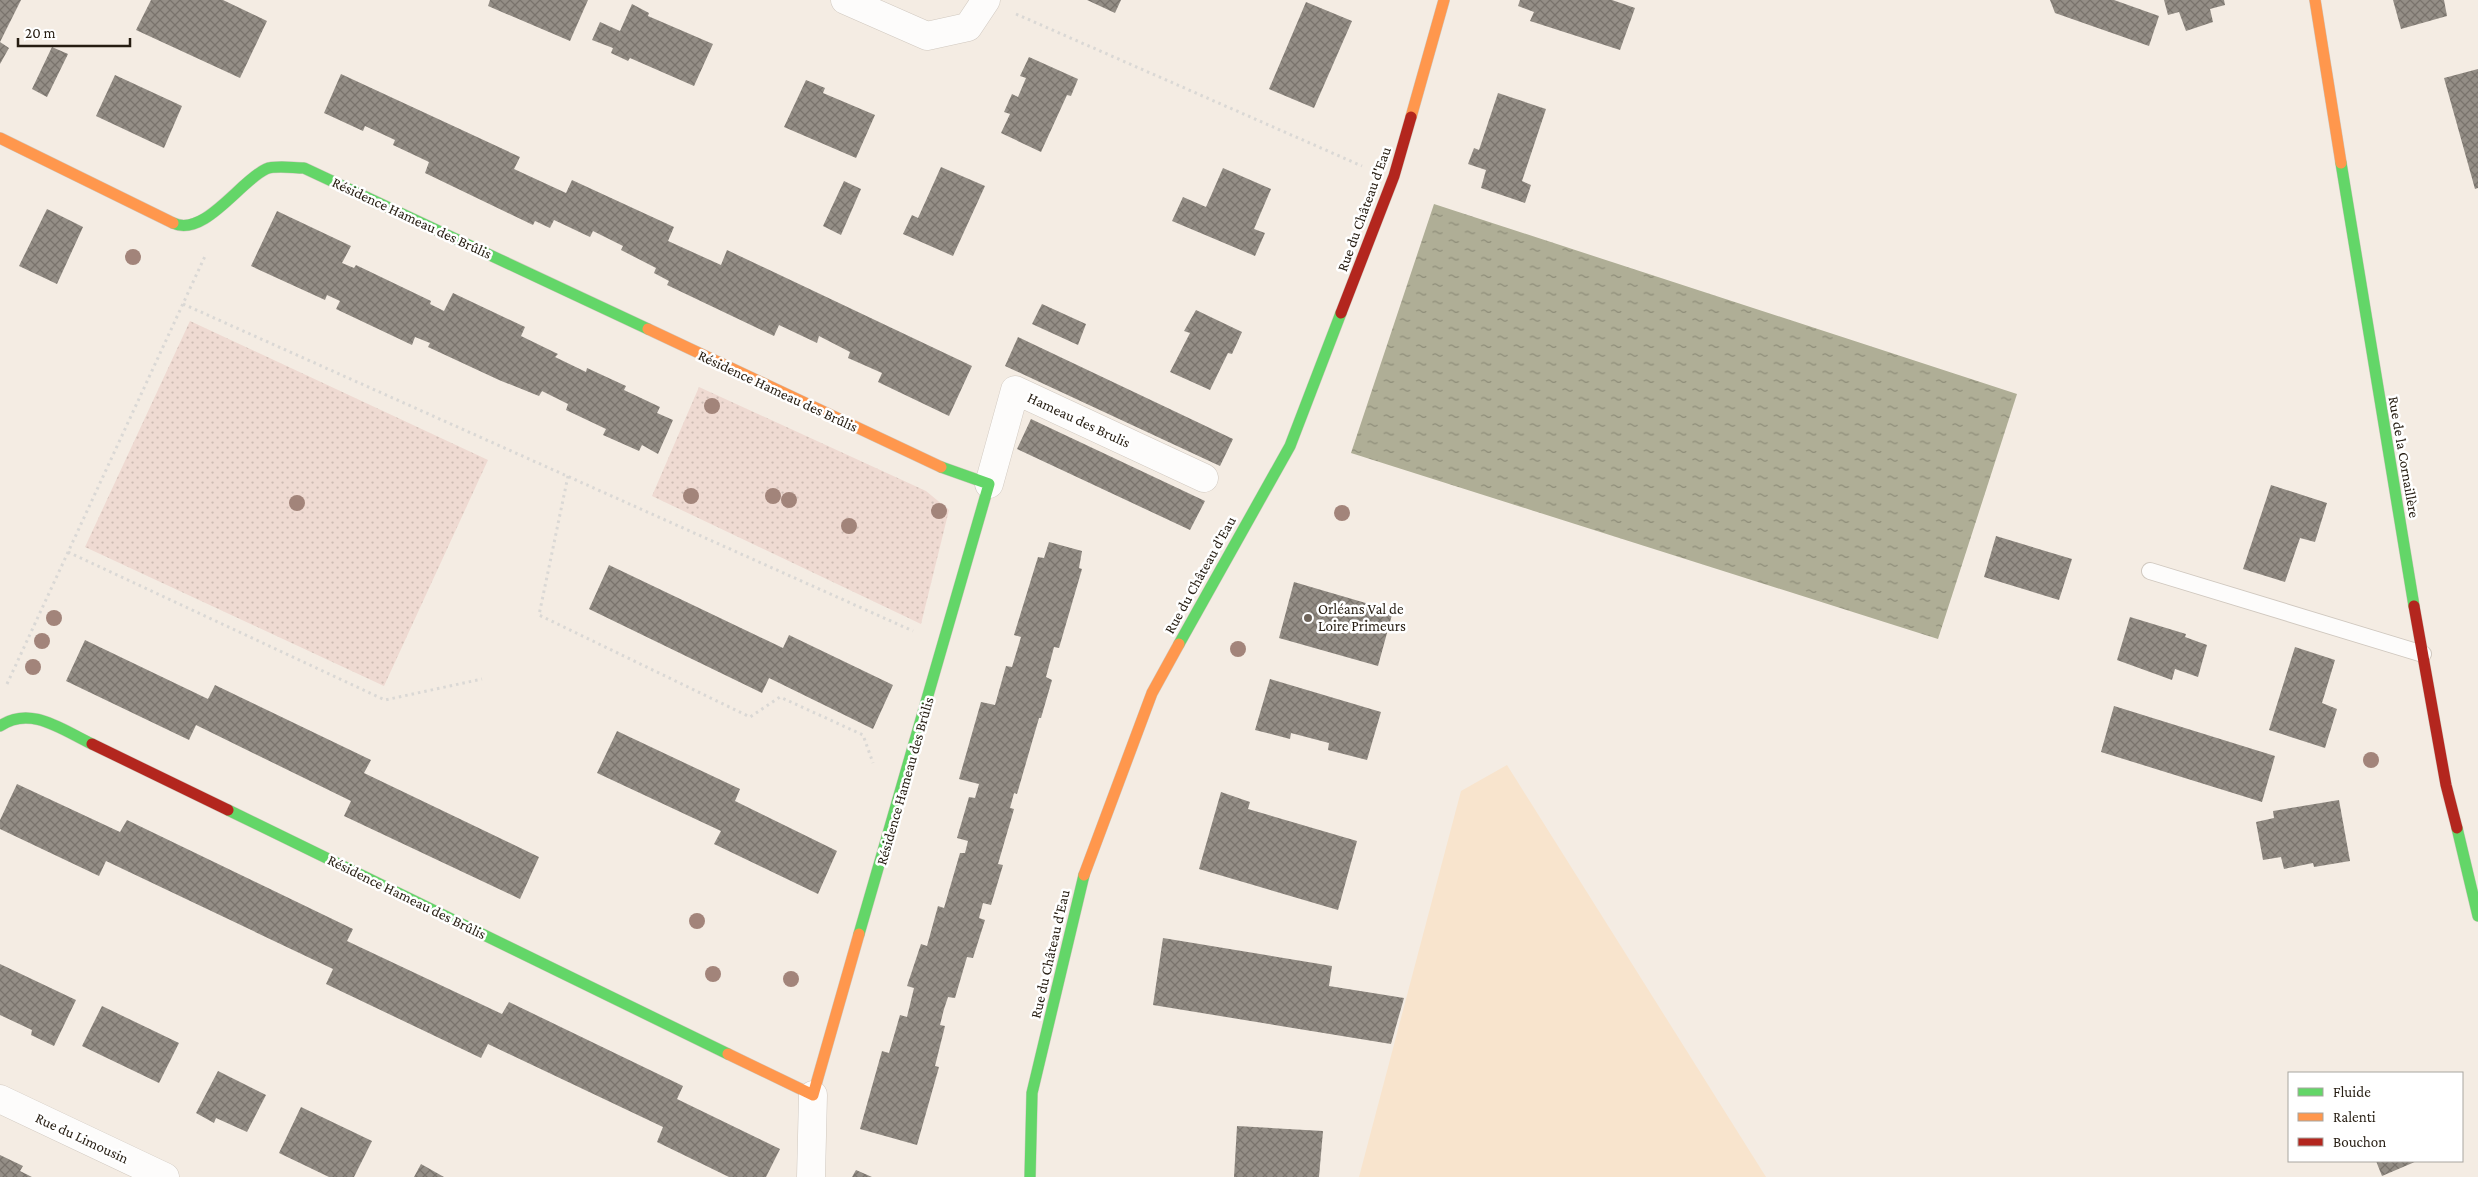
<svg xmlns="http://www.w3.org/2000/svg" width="2478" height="1177" font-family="'Crimson Pro',serif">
  <defs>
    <pattern id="green-dots" width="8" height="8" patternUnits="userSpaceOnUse" patternTransform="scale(1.25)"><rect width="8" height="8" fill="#efdad2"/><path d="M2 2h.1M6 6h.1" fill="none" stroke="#cdbbb3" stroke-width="1.8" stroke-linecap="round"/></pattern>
    <pattern id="water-ripples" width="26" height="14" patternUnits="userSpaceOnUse" patternTransform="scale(1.25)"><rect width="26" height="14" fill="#afae96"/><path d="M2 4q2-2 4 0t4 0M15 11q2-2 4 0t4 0" fill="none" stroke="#8e8d79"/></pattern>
    <pattern id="building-cross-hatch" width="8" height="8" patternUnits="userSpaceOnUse" patternTransform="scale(1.25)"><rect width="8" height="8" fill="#948e86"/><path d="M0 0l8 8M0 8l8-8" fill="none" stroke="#79736c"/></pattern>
  </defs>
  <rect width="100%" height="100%" fill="#f4ece3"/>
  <path fill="#f8e4cd" d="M1507 765 1766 1177H1359L1461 791Z"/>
  <path fill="url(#green-dots)" d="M190 321 488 460 384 686 85 547Z
    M699 387 926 491 949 510 921 624 652 496Z"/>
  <path fill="url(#water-ripples)" d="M1434 204 2017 394 1938 639 1351 453Z"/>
  <path fill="url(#building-cross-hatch)" d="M0 0H21L0 42 9 48 0 64Z
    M151 0H223L267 21 240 78 136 30Z
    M490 0H588L570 41 488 6Z
    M1087 0H1121L1115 13Z
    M1520 0H1612L1635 8 1620 50 1530 21 1534 12 1518 6Z
    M2050 0H2114L2159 16 2149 46 2055 13Z
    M2164 0H2224L2225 5 2210 9 2213 22 2186 31 2179 12 2168 15Z
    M2393 0H2444L2447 16 2401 29Z
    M1306 2 1352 21 1314 108 1269 89Z
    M632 4 649 13 648 16 713 44 694 86 630 58 628 61 611 53 613 48 592 40 600 22 620 31Z
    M52 47 68 54 47 97 32 89Z
    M1029 57 1078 79 1071 96 1067 95 1041 152 1001 133 1010 114 1004 112 1012 94 1018 97 1026 78 1020 76Z
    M2478 69V188L2475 189 2444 78Z
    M341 74 520 157 514 169 566 193 572 180 674 227 668 241 721 265 727 250 972 366 949 416 878 382 882 373 848 358 850 352 819 336 817 343 779 325 774 336 667 285 669 281 654 273 656 268 621 250 623 246 593 231 590 237 554 220 550 228 535 221 533 225 425 173 429 162 393 145 395 140 365 126 363 131 324 113Z
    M115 75 182 106 164 148 96 116Z
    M806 80 825 88 823 93 875 115 856 158 784 127Z
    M1498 93 1546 109 1522 181 1531 185 1525 203 1481 188 1486 170 1468 164 1474 148 1479 150Z
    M941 167 985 186 953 256 903 234 912 215 918 218Z
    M1223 168 1271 189 1254 229 1265 233 1255 256 1172 221 1183 197 1206 207Z
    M844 181 861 189 841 235 823 226Z
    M47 209 83 227 57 284 19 266Z
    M277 211 351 246 342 263 354 268 356 265 431 301 430 304 444 311 453 293 525 327 521 336 558 354 555 357 586 372 587 368 626 386 624 390 660 407 657 413 673 420 658 454 642 445 639 451 603 435 606 429 566 410 568 404 542 391 539 396 499 380 428 347 430 343 415 337 412 345 336 309 340 301 327 295 325 300 251 266Z
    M1042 304 1086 324 1078 345 1032 324Z
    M1196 310 1242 332 1232 354 1228 353 1210 390 1170 372 1190 333 1184 331Z
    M1018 337 1233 439 1220 466 1005 366Z
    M1031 419 1205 501 1190 530 1017 449Z
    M2271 485 2327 503 2315 542 2300 538 2285 582 2243 569Z
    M1996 536 2072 559 2059 600 1984 577Z
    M1049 542 1082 551 1079 568 1082 569 1059 648 1054 647 1046 677 1052 680 1041 718H1039L1017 794 1014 793 1010 808 1014 809 998 864 1003 865 991 905 983 903 979 918 985 920 973 958 967 957 955 998 948 997 944 1009 940 1025 945 1026 935 1066 939 1067 917 1145 860 1129 882 1051 889 1053 900 1015 907 1017 914 988 907 986 921 944 927 946 938 906 944 908 960 853H965L968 841 957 838 969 797 975 798 979 784 959 779 981 702 995 705 1006 666 1012 667 1021 637 1014 635 1038 557 1044 558Z
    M609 565 783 648 789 635 893 685 873 729 769 678 762 693 589 609Z
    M1294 582 1393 611 1378 666 1279 638Z
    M2130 617 2186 634 2185 637 2207 645 2198 677 2175 669 2172 680 2117 660Z
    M85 640 208 699 215 685 371 760 364 773 539 857 520 899 344 816 351 801 196 725 189 740 66 681Z
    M2295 647 2335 660 2322 703 2337 709 2325 748 2269 730Z
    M1270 679 1381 712 1367 760 1328 750 1329 743 1291 733 1290 739 1255 730Z
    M2114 706 2275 756 2262 802 2101 752Z
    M617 731 740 789 735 801 837 851 818 894 714 844 721 831 597 773Z
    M17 784 120 832 127 820 353 929 347 941 502 1014 509 1002 683 1086 677 1099 780 1149 766 1177H729L657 1142 663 1127 488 1044 481 1058 326 984 333 969 106 861 99 876 0 829V820Z
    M1221 792 1250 802 1248 809 1357 841 1338 910 1199 869Z
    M2339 800 2350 861 2314 867 2313 863 2284 869 2281 857 2263 860 2256 822 2274 818 2273 811Z
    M1163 938 1332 966 1329 986 1404 998 1391 1044 1153 1005Z
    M0 964 76 1000 54 1046 31 1035 32 1030 0 1015Z
    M102 1006 179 1043 159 1083 82 1046Z
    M218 1071 266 1095 247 1132 216 1118 214 1123 196 1113Z
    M301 1107 372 1141 354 1177H329L279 1153Z
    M1237 1126 1323 1131 1319 1177H1234Z
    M0 1155 23 1166 20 1171 32 1177H0Z
    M2376 1161H2417L2382 1176Z
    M421 1164 444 1177H414Z
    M856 1170 872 1177H852Z"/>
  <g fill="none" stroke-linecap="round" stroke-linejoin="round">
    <defs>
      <path id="lane" d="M2150 571 2423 654"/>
      <path id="street" d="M845 0 927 36 968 27 986 0
        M989 484 1015 390 1204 478
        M0 1099 165 1177
        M811 1177 813 1095"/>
      <path id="fast" d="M2341 163 2414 606
        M173 223C204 238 241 180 266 169 275 165 293 168 304 168L648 329
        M1179 644 1290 446 1341 313
        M0 726C31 705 62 730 92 744
        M228 810 728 1054
        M2457 828 2478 916
        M859 934 989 484 941 467
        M1030 1177 1032 1093 1084 875"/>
      <path id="slow" d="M2315 0 2341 163
        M1411 117 1444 0
        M0 138 173 223
        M648 329 941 467
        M1084 875 1152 693 1179 644
        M728 1054 813 1095 859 934"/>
      <path id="jam" d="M1341 313 1394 176 1411 117
        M2414 606 2446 785 2457 828
        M92 744 228 810"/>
    </defs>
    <use href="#lane" stroke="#d0c8bf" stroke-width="18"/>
    <use href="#street" stroke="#d0c8bf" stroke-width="29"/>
    <use href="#fast" stroke="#d0c8bf" stroke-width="12"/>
    <use href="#slow" stroke="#d0c8bf" stroke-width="12"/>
    <use href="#jam" stroke="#d0c8bf" stroke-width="12"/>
    <path stroke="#dad8d5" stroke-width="3" stroke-dasharray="2.5 4" stroke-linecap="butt" d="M1016 14 1362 166
      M183 304 913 631
      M568 476 539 615 750 717 780 697 863 735 873 763
      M68 552 385 700 482 679
      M7 684 206 254"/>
    <use href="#lane" stroke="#fdfcfb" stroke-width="16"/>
    <use href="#street" stroke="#fdfcfb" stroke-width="28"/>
    <use href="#fast" stroke="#63d668" stroke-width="11"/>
    <use href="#slow" stroke="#ff974d" stroke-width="11"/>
    <use href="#jam" stroke="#b3261e" stroke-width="11"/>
  </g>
  <g fill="#a2847a">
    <circle cx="133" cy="257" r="8"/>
    <circle cx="712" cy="406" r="8"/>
    <circle cx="691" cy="496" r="8"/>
    <circle cx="773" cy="496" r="8"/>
    <circle cx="789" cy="500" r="8"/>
    <circle cx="297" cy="503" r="8"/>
    <circle cx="939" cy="511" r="8"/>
    <circle cx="1342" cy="513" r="8"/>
    <circle cx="849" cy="526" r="8"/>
    <circle cx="54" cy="618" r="8"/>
    <circle cx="42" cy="641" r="8"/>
    <circle cx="1238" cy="649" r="8"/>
    <circle cx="33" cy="667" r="8"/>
    <circle cx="2371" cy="760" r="8"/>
    <circle cx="697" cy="921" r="8"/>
    <circle cx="713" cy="974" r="8"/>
    <circle cx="791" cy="979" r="8"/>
  </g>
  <circle fill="#6e655b" stroke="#fff" stroke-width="2" cx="1308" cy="618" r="5"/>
  <g text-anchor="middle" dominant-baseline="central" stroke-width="5" stroke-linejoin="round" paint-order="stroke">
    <g font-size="15" fill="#261d12" stroke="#fff">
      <text transform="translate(1364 209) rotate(-70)">Rue du Château d'Eau</text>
      <text transform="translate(412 218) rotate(25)">Résidence Hameau des Brûlis</text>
      <text transform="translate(778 391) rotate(25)">Résidence Hameau des Brûlis</text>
      <text transform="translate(1079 420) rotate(25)">Hameau des Brulis</text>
      <text transform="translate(2404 457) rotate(80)">Rue de la Cornaillère</text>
      <text transform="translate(1200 575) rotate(-61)">Rue du Château d'Eau</text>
      <text transform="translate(905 781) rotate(-74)">Résidence Hameau des Brûlis</text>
      <text transform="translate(407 897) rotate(26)">Résidence Hameau des Brûlis</text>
      <text transform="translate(1050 954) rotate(-77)">Rue du Château d'Eau</text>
      <text transform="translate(82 1138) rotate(25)">Rue du Limousin</text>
    </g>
    <g font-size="15" fill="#261d12" stroke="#fff" text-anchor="start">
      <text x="1318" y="609">Orléans Val de<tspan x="1318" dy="17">Loire Primeurs</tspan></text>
    </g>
  </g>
  <rect x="2288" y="1072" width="175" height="90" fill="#ffffff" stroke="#a8a5a0"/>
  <rect x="2298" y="1088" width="25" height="8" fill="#63d668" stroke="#a8a5a0"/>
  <text x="2333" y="1097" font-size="15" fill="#261d12">Fluide</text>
  <rect x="2298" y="1113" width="25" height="8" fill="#ff974d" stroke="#a8a5a0"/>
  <text x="2333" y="1122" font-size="15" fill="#261d12">Ralenti</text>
  <rect x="2298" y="1138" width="25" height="8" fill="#b3261e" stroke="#a8a5a0"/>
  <text x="2333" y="1147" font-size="15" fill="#261d12">Bouchon</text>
  <path d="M18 38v8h112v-8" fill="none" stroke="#261d12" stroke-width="2.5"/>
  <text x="25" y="38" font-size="15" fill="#261d12" stroke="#ffffff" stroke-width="4" paint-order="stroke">20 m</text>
</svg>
